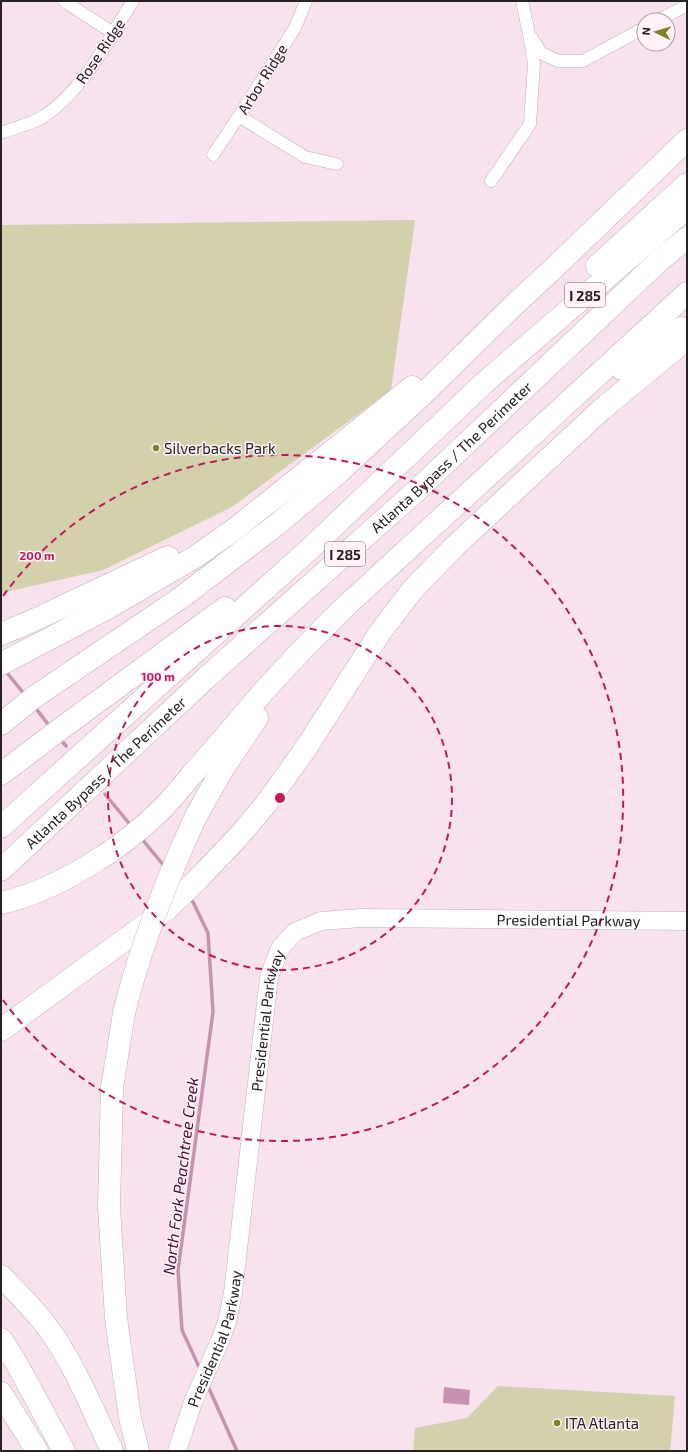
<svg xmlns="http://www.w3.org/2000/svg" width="688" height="1452" font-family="'Exo 2',sans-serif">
  <rect width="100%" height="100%" fill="#f7e2ee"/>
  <path fill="#d2d1ab" d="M415 220 391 390 232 507 103 570 1 593V225Z
    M498 1386 675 1396 670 1451H413L415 1428 467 1418Z"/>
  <path fill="#c593b0" d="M444 1387 470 1390 469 1405 443 1403Z"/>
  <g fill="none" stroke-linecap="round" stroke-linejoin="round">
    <path stroke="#c593b0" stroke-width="3.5" d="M8 674 25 695
      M34 706 51 728
      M60 739 66 746
      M105 794 132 827
      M141 838 165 867
      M189 898 193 902 208 933 213 1012 178 1270 182 1330 200 1369
      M207 1384 237 1451"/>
    <defs>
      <path id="street" d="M64 1 113 33
        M659 20 687 5
        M532 38 541 53 558 61H583L644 28
        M239 116 305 157 337 164
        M1 133C13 128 31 124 41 118 84 91 106 42 133 1
        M213 155 239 116 295 28 306 1
        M491 181 530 124 534 64 529 34 522 1"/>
      <g id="secondary">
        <path id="s1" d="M177 1451 193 1402 220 1341 227 1322 233 1293 269 977 280 948 295 932 321 921 361 918 687 921"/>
      </g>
      <g id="highway">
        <path d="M597 266 687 184"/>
        <path d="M622 369 681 328"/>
        <path d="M1 634 30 622 168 557"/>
        <path d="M1 664 104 610 195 557 235 529 412 387"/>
        <path d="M1 724 33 698 182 597 275 526 338 473 420 397 514 305 554 268 687 140"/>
        <path d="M1 774 55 733 225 608"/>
        <path d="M1 827 314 545 484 383 687 208"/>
        <path d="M183 845 196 816 222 770 257 718"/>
        <path id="s2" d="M1 870 205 679 415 492 660 260 687 238"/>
        <path d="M1 903C58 890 122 849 163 808 172 798 181 788 189 778 215 749 239 720 264 691 291 661 319 632 348 604L687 293"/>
        <path d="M124 1013 112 1088 109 1207 116 1318 130 1418 138 1451"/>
        <path d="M1 1030 167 909 201 876 238 837 266 804 306 748 381 631 414 588 456 545 601 410 687 339"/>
        <path d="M1 1276C21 1297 42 1317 57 1341 79 1376 95 1414 112 1451"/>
        <path d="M1 1339 17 1364 64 1451"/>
        <path d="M1 1393 37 1451"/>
      </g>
    </defs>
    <use href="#street" stroke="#c2afb9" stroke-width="13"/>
    <use href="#secondary" stroke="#c2afb9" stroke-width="19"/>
    <use href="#highway" stroke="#c2afb9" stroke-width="23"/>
    <use href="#street" stroke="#fff" stroke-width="12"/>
    <use href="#secondary" stroke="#fff" stroke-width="18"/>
    <use href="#highway" stroke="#fff" stroke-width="22"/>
    <defs>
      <path id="highway-bridge" d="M124 1013C138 955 159 900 183 845"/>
    </defs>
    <use href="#highway-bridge" stroke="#c2afb9" stroke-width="23" stroke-linecap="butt"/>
    <use href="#highway-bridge" stroke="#fff" stroke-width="22"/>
  </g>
  <g fill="none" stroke="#c2185b" stroke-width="2" stroke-dasharray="7 5">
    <circle cx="280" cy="798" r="172"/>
    <path d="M3 596A343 343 0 1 1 3 1000"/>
  </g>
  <g fill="#837f27" stroke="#fff2f9" stroke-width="1.5">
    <circle cx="156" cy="448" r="4"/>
    <circle cx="557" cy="1423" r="4"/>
  </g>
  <g text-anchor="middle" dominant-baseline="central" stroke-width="3" stroke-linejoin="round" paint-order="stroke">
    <g fill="#fff2f9" stroke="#685f64" stroke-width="1">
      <rect x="565" y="283" width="40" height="24" rx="3"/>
      <rect x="325" y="542" width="40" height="24" rx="3"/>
    </g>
    <g font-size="14" font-weight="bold" fill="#272024">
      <text x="585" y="295">I 285</text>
      <text x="345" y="554">I 285</text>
    </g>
    <g font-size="15" fill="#272024" stroke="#fff2f9">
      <text transform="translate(100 51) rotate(-56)">Rose Ridge</text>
      <text transform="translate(262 79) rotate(-58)">Arbor Ridge</text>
      <text stroke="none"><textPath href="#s2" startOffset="611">Atlanta Bypass / The Perimeter</textPath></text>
      <text stroke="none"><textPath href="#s2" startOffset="143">Atlanta Bypass / The Perimeter</textPath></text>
      <text stroke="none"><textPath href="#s1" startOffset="815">Presidential Parkway</textPath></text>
      <text stroke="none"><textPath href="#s1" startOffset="443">Presidential Parkway</textPath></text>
      <text stroke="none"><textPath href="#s1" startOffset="119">Presidential Parkway</textPath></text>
    </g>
    <g font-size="15" fill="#272024" stroke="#fff2f9" text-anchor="start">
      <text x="164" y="448">Silverbacks Park</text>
      <text x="565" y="1423">ITA Atlanta</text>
    </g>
    <g font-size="16" font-style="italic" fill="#490e36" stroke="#fff2f9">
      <text transform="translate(180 1176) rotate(-83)">North Fork Peachtree Creek</text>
    </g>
  </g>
  <circle cx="280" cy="798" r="6" fill="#c2185b" stroke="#fff2f9" stroke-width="2"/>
  <g font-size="12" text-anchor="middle" font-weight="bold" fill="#c2185b" stroke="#fff2f9" stroke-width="3" stroke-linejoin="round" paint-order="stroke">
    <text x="37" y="560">200 m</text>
    <text x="158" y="681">100 m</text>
  </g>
  <rect width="688" height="1452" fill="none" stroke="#272024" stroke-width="4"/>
  <g transform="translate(656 32) rotate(275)"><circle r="19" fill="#fff2f9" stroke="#a99ea4"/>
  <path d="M0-3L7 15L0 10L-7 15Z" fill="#837f27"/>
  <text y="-6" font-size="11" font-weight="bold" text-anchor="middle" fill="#272024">N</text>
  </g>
</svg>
